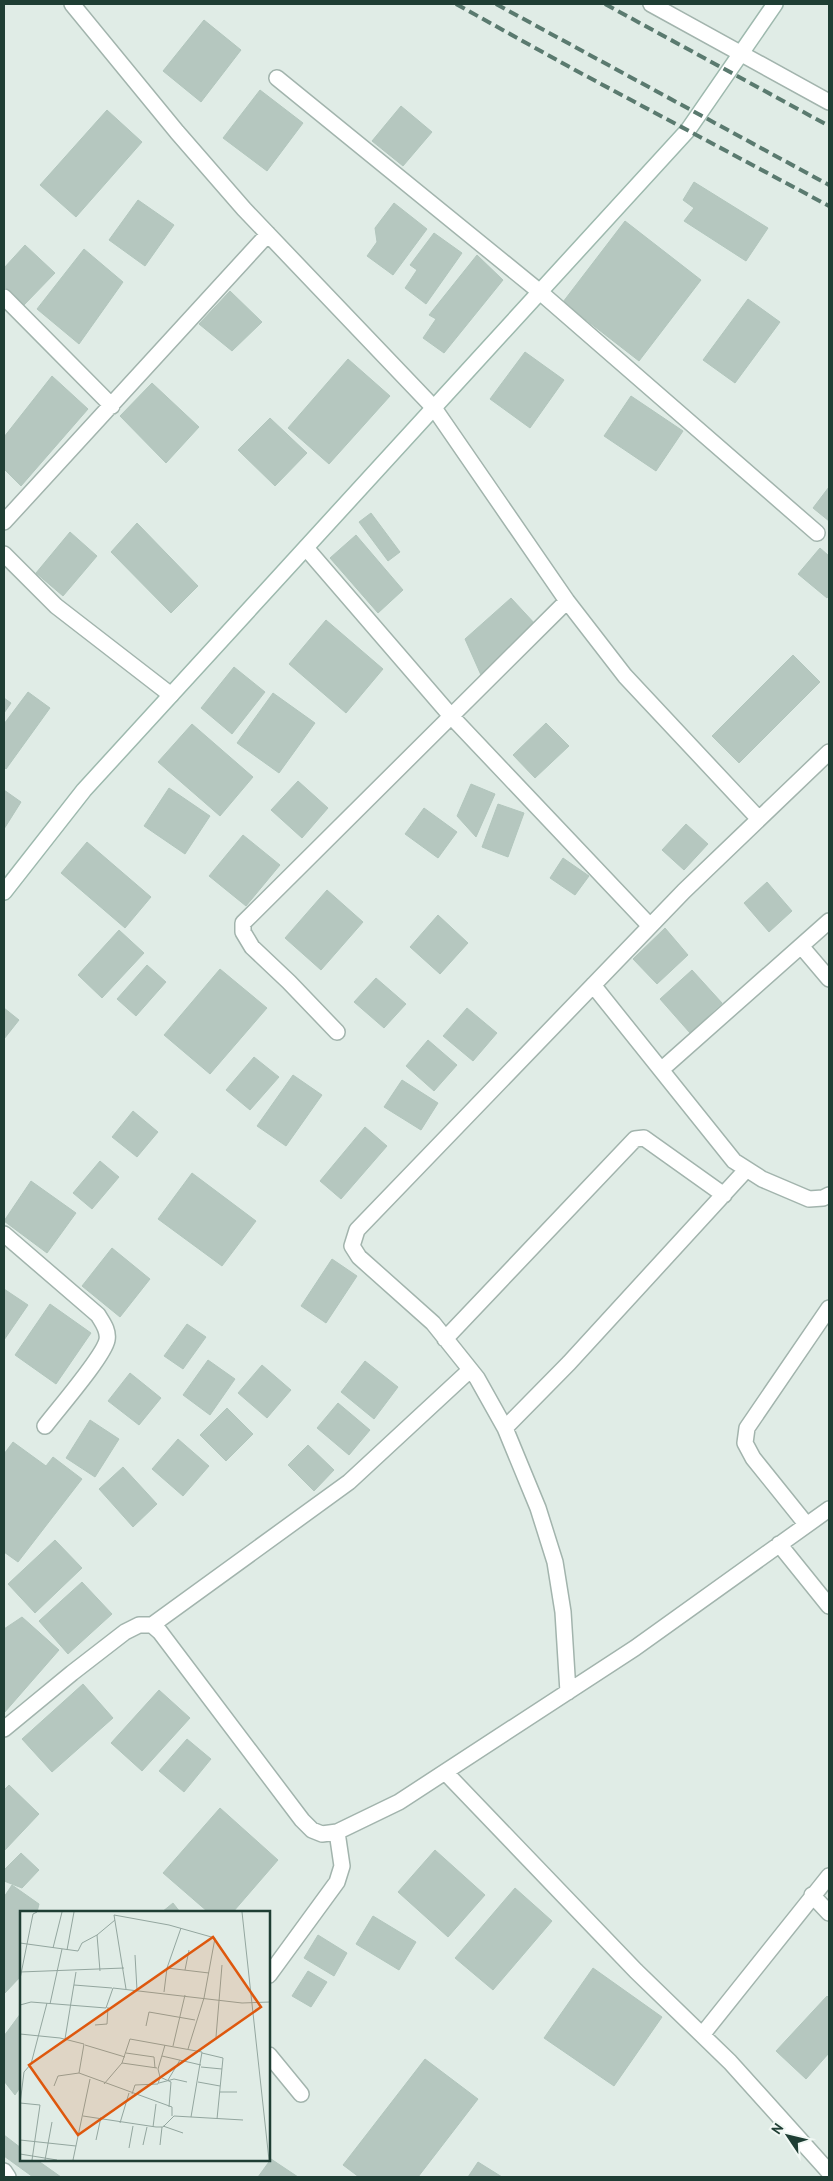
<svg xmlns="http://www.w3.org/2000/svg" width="833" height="2181" font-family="'PT Sans',sans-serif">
  <rect width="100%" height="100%" fill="#e0ece6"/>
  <path fill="#b5c7bf" stroke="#b2c6bd" d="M204 20 241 50 201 102 163 71Z
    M260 90 303 123 267 171 223 138Z
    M401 106 432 132 403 166 372 141Z
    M107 110 142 142 76 217 40 185Z
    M694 182 768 228 746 261 684 221 694 208 683 200Z
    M138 200 174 225 145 266 109 240Z
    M394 203 427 229 393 275 367 256 377 242 375 228Z
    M625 221 701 280 639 361 563 302Z
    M434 233 462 253 426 304 405 288 417 270 410 265Z
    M25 245 55 273 24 305 4 286V268Z
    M84 249 123 282 79 344 37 309Z
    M477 255 503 280 444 353 423 338 436 319 429 315Z
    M230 291 262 322 232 351 199 324Z
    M748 299 780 322 735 383 703 360Z
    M525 352 564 380 530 428 490 399Z
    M348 359 390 396 329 464 288 428Z
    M52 376 88 409 21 486 4 469V437Z
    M152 383 199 427 166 463 120 416Z
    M631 396 683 431 656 471 604 436Z
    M270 418 307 453 275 486 238 450Z
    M829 487V521L813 508Z
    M371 513 400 552 388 561 359 522Z
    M137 523 198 586 171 613 111 552Z
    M70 532 97 556 63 596 36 573Z
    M356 535 403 590 378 613 330 558Z
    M820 548 829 556V595L827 598 798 574Z
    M511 598 536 625 481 675 465 639Z
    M326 620 383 669 346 713 289 664Z
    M793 655 820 682 739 763 712 736Z
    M234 667 265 692 232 734 201 708Z
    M28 692 50 708 6 769 4 767V724Z
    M273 693 315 723 279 773 237 743Z
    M4 698 11 703 4 713Z
    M546 723 569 746 535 778 513 755Z
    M192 724 253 777 220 816 158 762Z
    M298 781 328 808 302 838 271 810Z
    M471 784 495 794 476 837 457 816Z
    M169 788 210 816 185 854 144 826Z
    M4 790 21 802 4 829Z
    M498 804 524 813 508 857 482 847Z
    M424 808 457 832 438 858 405 834Z
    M686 824 708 844 684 870 662 850Z
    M243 835 280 865 246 906 209 876Z
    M87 842 151 897 125 928 61 873Z
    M563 858 589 876 575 895 550 878Z
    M767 882 792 911 769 932 744 903Z
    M327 890 363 922 321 970 285 938Z
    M438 915 468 943 440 974 410 947Z
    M665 928 688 955 657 984 633 959Z
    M119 930 144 953 102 998 78 975Z
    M147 965 166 982 136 1016 117 999Z
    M220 969 267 1008 210 1074 164 1035Z
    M692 970 722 1003 690 1033 660 999Z
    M376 978 406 1004 384 1028 354 1002Z
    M4 1008 19 1020 4 1039Z
    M467 1008 497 1033 473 1061 443 1036Z
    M428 1040 457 1065 434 1091 406 1066Z
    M254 1057 279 1077 250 1110 226 1090Z
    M293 1075 322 1095 286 1146 257 1126Z
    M402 1080 438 1103 421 1130 384 1107Z
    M133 1111 158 1132 137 1157 112 1137Z
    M365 1127 387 1146 341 1199 320 1181Z
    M100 1161 119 1177 92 1209 73 1193Z
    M192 1173 256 1221 222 1266 158 1219Z
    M31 1181 76 1213 47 1253 4 1221Z
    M112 1248 150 1279 120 1317 82 1286Z
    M332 1259 357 1276 326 1323 301 1306Z
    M4 1289 28 1305 4 1340Z
    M50 1304 91 1333 56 1384 15 1355Z
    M187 1324 206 1337 183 1369 164 1356Z
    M208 1360 235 1379 210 1415 183 1395Z
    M365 1361 398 1387 374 1419 341 1392Z
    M262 1365 291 1390 267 1418 238 1393Z
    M130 1373 161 1398 139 1425 108 1401Z
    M338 1403 370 1430 349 1455 317 1428Z
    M227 1408 253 1434 226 1461 200 1435Z
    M90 1420 119 1439 95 1477 66 1458Z
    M178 1439 209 1466 183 1496 152 1469Z
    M13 1442 46 1466 53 1457 82 1479 18 1562 4 1552V1454Z
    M308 1445 334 1470 314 1491 288 1465Z
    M123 1467 157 1504 133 1527 99 1489Z
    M55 1540 82 1568 35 1613 8 1584Z
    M82 1582 112 1614 68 1654 39 1621Z
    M22 1617 59 1650 4 1713V1629Z
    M83 1684 113 1718 52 1772 22 1739Z
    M159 1690 190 1718 142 1771 111 1743Z
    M187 1739 211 1759 184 1792 159 1771Z
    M9 1785 39 1814 4 1851V1790Z
    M220 1808 278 1860 233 1912H208L163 1873Z
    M435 1850 485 1895 448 1937 398 1892Z
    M21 1853 39 1870 22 1888 4 1881V1870Z
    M12 1885 39 1904 37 1912H21V1976L4 1994V1897Z
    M515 1888 552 1921 493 1990 455 1958Z
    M173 1903 180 1912H162Z
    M373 1916 416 1942 399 1970 356 1944Z
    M318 1935 347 1953 334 1976 304 1958Z
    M593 1968 662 2017 614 2086 544 2038Z
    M308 1971 327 1982 311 2007 292 1996Z
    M827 1996 829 1998V2053L806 2079 776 2051Z
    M21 2013V2086L15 2095 4 2081V2036Z
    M425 2059 478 2099 418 2177H359L343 2165Z
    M4 2135 21 2148V2160H37L61 2177H33L4 2156Z
    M271 2159 298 2177H258Z
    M478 2162 502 2177H468Z"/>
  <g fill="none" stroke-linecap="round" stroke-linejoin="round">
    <defs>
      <path id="street" d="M72 4 177 132 244 209 434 408 567 601 625 676 759 819
        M651 4 829 102
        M277 78 540 292 817 533
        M4 297 112 406
        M4 522 268 234
        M306 548 451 716 650 926
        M4 554 56 606 171 695
        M801 946 829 979
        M593 985 734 1161 762 1179 809 1199 823 1198 829 1195
        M337 1032 289 982 252 947 243 932V923L567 601
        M661 1070 829 921
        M4 1234 98 1315C102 1322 109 1330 107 1340 104 1356 58 1409 45 1426
        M445 1339 635 1139 644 1138 724 1195
        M505 1428 569 1363 746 1170
        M806 1524 753 1458 745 1443 747 1428 829 1308
        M779 1544 829 1606
        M152 1625 349 1482 470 1370
        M568 1692 563 1612 555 1562 538 1508 505 1428 477 1378 433 1323 359 1257 352 1246 357 1230 684 891 829 752
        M4 1729 72 1673 125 1632 139 1625H152L160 1632 302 1820 312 1830 322 1834 337 1832 399 1802 635 1648 829 1509
        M445 1772 636 1971 730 2062 829 2172
        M812 1895 829 1913
        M269 1975 337 1882 342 1866 337 1832
        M702 2035 829 1876
        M269 2055 301 2094
        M4 2171 8 2177"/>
      <path id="secondary" d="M4 892 84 790 688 130 775 4"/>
    </defs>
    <use href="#street" stroke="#a2b4ad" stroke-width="18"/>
    <use href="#secondary" stroke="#9eb9ae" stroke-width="18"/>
    <use href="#street" stroke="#fff" stroke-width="15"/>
    <use href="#secondary" stroke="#fff" stroke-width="15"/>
    <path stroke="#5a7a6f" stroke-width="4" stroke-dasharray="10 5" stroke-linecap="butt" d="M456 4 575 70 829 206
      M496 4 829 185
      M605 4 829 126"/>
  </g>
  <g transform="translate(20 1911)">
    <rect width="250" height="250" fill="#e0ece6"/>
    <path fill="none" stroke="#93a69f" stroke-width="1" d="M222 1 249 249M77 24 80 60M0 32 58 40 62 32 77 24 95 9M33 37 42 1M47 39 54 1M115 44 117 79M147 57 189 62M165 59 169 39M0 61 104 57M0 68 13 3 17 1M54 74 92 77M106 78 94 4 149 14 195 27 184 87 168 138M144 81 147 57 161 17M30 93 42 38M0 94 11 91 86 97 93 77 222 92 250 91M75 114 87 113 88 96M126 115 129 101 175 109M0 123 40 127 64 133 59 162 152 196V205M196 126 202 54M45 128 56 61M65 134 105 146M145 134 138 158 140 166 151 171 149 196M153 135 165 84M106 142 134 146 135 157M182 142 203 147 197 208M142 145 181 154M102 152 137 157M181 156 202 158M148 169 160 149M178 171 200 175M139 172 154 168 167 171M84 173 102 152 110 128 182 141 171 206M34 175 38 165 59 162M200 181H217M112 183 115 174 138 173 140 166M0 192 20 194 12 249M0 193 4 161 11 153 27 92M63 205 136 216H143L154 205 223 209M100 212 109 182M143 215 163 222M133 216 136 193M0 229 56 235M76 229 81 206M123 234 127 216M140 234 142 216M109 237 113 215M0 243 37 249M25 249 32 211M53 249 70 168"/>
    <path fill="#de580e" fill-opacity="0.15" stroke="#de580e" stroke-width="2.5" d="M193 26 241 96 58 224 9 154Z"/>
    <rect width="250" height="250" fill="none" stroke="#1f3e34" stroke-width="2.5"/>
  </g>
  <rect width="833" height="2181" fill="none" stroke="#1f3e34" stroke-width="10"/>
  <g transform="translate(788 2136) rotate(305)" stroke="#f1f8f4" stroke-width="4" paint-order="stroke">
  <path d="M0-4L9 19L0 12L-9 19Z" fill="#1f3e34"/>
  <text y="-8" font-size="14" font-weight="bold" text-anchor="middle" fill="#1f3e34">N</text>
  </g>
</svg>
